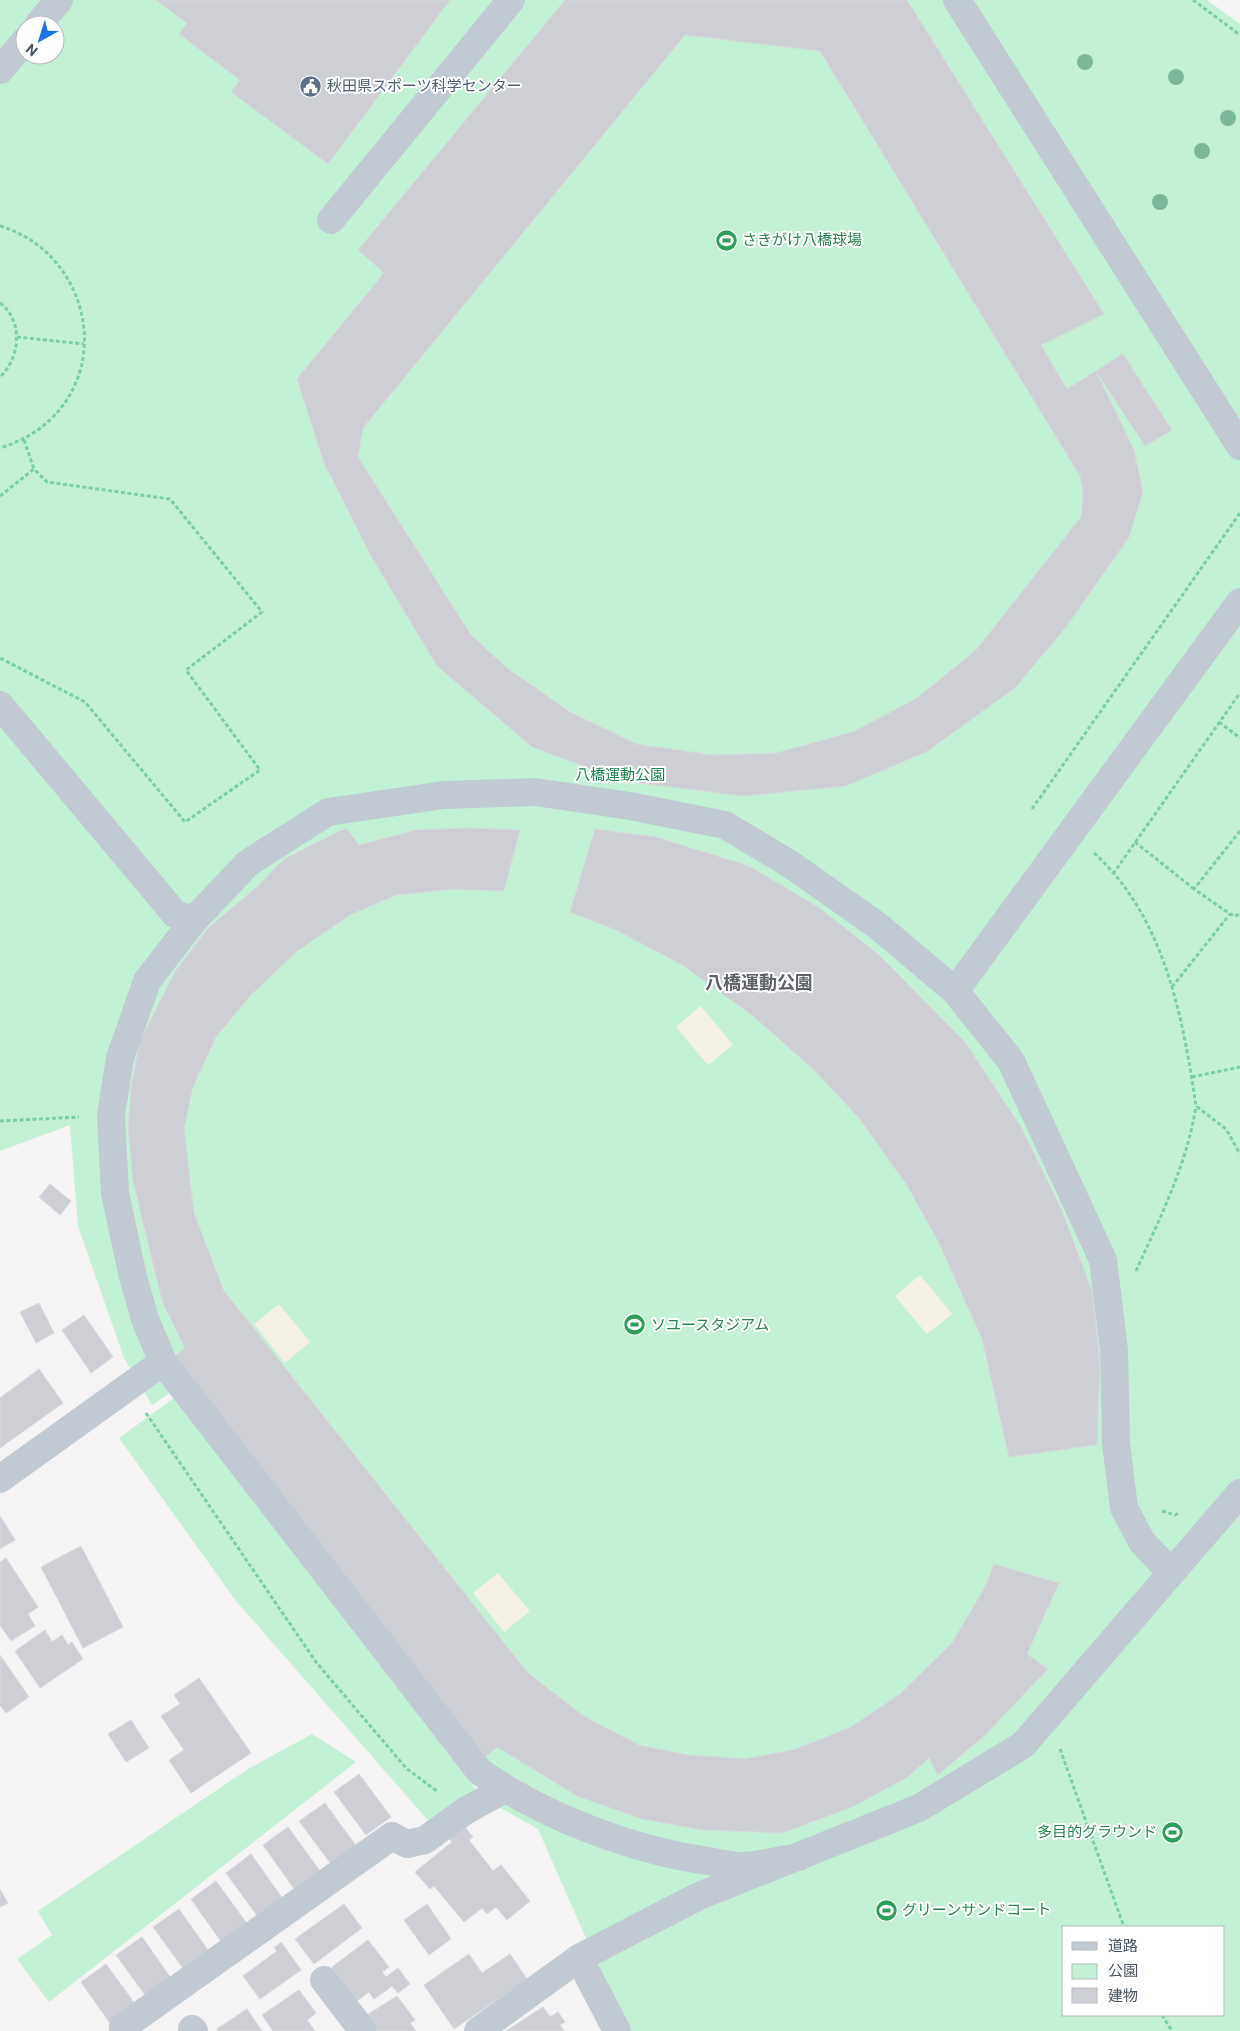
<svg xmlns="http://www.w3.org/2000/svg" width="1240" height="2031" font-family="Roboto,'Noto Sans JP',sans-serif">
  <rect width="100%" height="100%" fill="#f5f3f3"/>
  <path fill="#c3f1d5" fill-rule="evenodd" d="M0 0H1207L1240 24V2031H629L595 1968 588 1943 538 1829 493 1804 174 1390 152 1405 124 1358 78 1226 70 1125 0 1151ZM25 25H55V55H25ZM1064 1927H1224V2015H1064Z
    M174 1398 478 1792 433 1826 236 1601 119 1438Z
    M312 1734 356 1762 49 2002 17 1959 52 1935 38 1911 248 1769Z"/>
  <path fill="#f5f0e5" d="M701 1006 733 1045 708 1065 676 1027Z
    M920 1275 952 1314 927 1334 895 1296Z
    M279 1304 310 1342 285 1363 254 1324Z
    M498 1573 530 1611 504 1632 473 1593Z"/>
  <path fill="#cdcfd5" stroke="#d7d9de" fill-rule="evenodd" d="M156 0H450L328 164 231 92 240 80 179 34 187 23Z
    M565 0H907L1104 314 1041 345 1067 389 1096 371 1134 450 1143 492 1129 537 1066 627 1015 688 926 752 846 786 743 796 624 781 532 747 437 666 371 556 324 463 297 379 384 273 358 250ZM685 35 820 51 1080 476 1083 495 1081 517 976 650 917 698 853 732 776 753 713 755 636 744 570 712 507 668 471 635 358 457 363 428Z
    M1123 354 1172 430 1145 446 1096 371Z
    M346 828 359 845 416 830 468 828 520 830 504 891 454 889 396 895 350 915 296 952 250 996 216 1037 193 1087 184 1128 194 1213 224 1291 528 1673 585 1717 639 1745 689 1755 745 1759 796 1749 851 1727 900 1694 952 1643 985 1587 994 1564 1059 1583 1027 1654 1048 1669 984 1736 938 1775 929 1758 906 1778 852 1807 782 1833 702 1830 642 1819 577 1796 497 1747 483 1759 174 1357 185 1348 162 1301 133 1181 128 1129 131 1086 140 1041 176 970 208 928 258 886 284 859Z
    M595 829 656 837 749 866 818 907 878 954 965 1042 1021 1127 1062 1210 1093 1294 1100 1365 1097 1445 1009 1457 982 1339 940 1245 908 1187 859 1118 814 1070 753 1016 684 966 616 930 570 912Z
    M50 1184 71 1201 60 1215 39 1197Z
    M39 1303 54 1333 36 1343 20 1312Z
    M84 1315 113 1357 91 1373 62 1330Z
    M39 1369 63 1403 0 1448V1398Z
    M0 1516 15 1540 0 1549Z
    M81 1546 123 1627 83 1648 41 1567Z
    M6 1558 38 1607 28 1614 35 1626 11 1641 0 1625V1562Z
    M45 1630 52 1642 62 1635 68 1645 72 1642 83 1659 40 1688 15 1651Z
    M0 1655 29 1697 6 1713 0 1705Z
    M199 1678 251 1753 191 1793 169 1760 184 1750 161 1716 180 1704 174 1695Z
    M131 1720 149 1748 126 1762 108 1734Z
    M359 1774 391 1817 366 1835 334 1792Z
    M325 1803 356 1846 331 1864 299 1821Z
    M461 1822 473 1837 469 1840 493 1871 501 1865 530 1901 507 1920 496 1907 487 1914 482 1908 464 1922 434 1886 430 1889 415 1872 452 1842 446 1834Z
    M288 1827 320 1871 295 1890 263 1845Z
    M251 1854 283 1899 258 1917 226 1873Z
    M216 1881 248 1925 222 1943 191 1899Z
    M0 1889 8 1903 0 1907Z
    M344 1904 362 1928 314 1964 295 1939Z
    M427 1904 451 1939 429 1955 404 1920Z
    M179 1909 210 1953 185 1971 153 1927Z
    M142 1937 173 1981 148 1999 116 1955Z
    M368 1940 389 1967 382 1972 386 1977 398 1968 410 1984 398 1993 392 1986 374 1999 369 1992 357 2001 332 1967Z
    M281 1942 301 1970 260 1999 243 1976 277 1951 274 1948Z
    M469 1954 482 1973 510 1954 527 1979 454 2029 424 1985Z
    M106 1964 138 2008 112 2026 81 1982Z
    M299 1990 316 2013 307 2020 315 2031H273L262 2015Z
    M397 1996 415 2020 410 2023 416 2031H378L367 2015Z
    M543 2007 550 2017 558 2012 565 2022 560 2025 564 2031H506Z
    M247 2009 262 2031H218L217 2029Z"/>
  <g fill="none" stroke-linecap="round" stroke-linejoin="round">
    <path stroke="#7ad0a6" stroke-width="3" stroke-dasharray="4 2.5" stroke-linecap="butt" d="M1193 0 1240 35
      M0 226C82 250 114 356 52 418 37 433 19 442 0 448
      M0 303C24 321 20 358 0 377
      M17 337 84 344
      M24 440 34 469
      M0 496 34 469 47 482 170 499 262 612 186 670 260 770 185 822 85 702 0 658
      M1219 722 1240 738
      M1032 809 1240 513
      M1240 831 1194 889 1230 914 1235 916 1240 914
      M1135 842 1194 889
      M1094 853C1164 916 1183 1017 1196 1106L1226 1129 1240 1154
      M1113 874 1240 693
      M1172 987 1230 914
      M1192 1077 1240 1067
      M0 1121 79 1117
      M1136 1271C1160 1218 1187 1164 1196 1106
      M146 1413 316 1662 406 1768 438 1792
      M1162 1511 1175 1515 1179 1513
      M1060 1749 1124 1927
      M1162 2015 1172 2031"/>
    <path stroke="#c1cad2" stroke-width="28" d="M957 0 1240 446
      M38 25 59 0
      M0 70 25 41
      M331 220 511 0
      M0 705 175 914 194 920
      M955 991 1240 602
      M0 1479 163 1362
      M799 1857C780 1860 761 1865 742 1866 732 1866 719 1863 708 1861 631 1850 543 1816 480 1772L163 1362 145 1319 133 1277 115 1193 111 1115 120 1058 147 981 194 920 248 863 328 812 444 795 535 792 630 806 725 825 790 864 878 926 955 991 1011 1061 1103 1260 1114 1350 1116 1443 1124 1508 1142 1542 1171 1572
      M579 1958 617 2031
      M324 1980 363 2031
      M123 2027 392 1836 407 1844 425 1840 465 1811 505 1789
      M192 2029 194 2031
      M478 2031 579 1958 699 1896 919 1808 1023 1745 1240 1493"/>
  </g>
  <g fill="#7bb799">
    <circle cx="1085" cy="62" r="8"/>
    <circle cx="1176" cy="77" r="8"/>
    <circle cx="1228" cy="118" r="8"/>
    <circle cx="1202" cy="151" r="8"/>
    <circle cx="1160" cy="202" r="8"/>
  </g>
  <defs>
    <symbol id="civic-disc" viewBox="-11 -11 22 22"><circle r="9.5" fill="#5c6f8a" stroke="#fff"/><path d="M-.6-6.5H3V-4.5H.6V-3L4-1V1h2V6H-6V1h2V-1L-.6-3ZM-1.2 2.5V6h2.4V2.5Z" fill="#fff"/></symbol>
    <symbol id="stadium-disc" viewBox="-11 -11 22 22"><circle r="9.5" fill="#2e9e5b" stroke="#fff"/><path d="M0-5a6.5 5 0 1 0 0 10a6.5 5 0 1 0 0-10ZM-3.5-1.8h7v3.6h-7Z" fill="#fff"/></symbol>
  </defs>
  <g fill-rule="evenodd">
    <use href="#civic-disc" x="298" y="74" width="25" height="25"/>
    <use href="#stadium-disc" x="714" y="228" width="25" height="25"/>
    <use href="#stadium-disc" x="622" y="1312" width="25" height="25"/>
    <use href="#stadium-disc" x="1160" y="1820" width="25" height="25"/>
    <use href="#stadium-disc" x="874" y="1898" width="25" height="25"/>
  </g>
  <g text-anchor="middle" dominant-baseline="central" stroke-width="4" stroke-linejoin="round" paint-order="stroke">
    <g font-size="15" fill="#4e5e75" stroke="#fff" text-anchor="start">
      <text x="327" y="86">秋田県スポーツ科学センター</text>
    </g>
    <g font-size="15" fill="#27864d" stroke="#fff" text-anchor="start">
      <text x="742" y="240">さきがけ八橋球場</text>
      <text x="651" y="1325">ソユースタジアム</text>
      <text x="1157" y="1832" text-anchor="end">多目的グラウンド</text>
      <text x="902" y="1910">グリーンサンドコート</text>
    </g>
    <g font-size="15" fill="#17864f" stroke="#fff">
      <text x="620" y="775">八橋運動公園</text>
    </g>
    <g font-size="18" font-weight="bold" fill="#5f6368" stroke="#fff">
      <text x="759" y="982">八橋運動公園</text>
    </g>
  </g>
  <rect x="1062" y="1926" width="162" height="90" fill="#ffffff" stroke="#b7bbc0"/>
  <rect x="1072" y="1942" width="25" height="8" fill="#c1cad2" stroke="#b7bbc0"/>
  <text x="1108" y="1951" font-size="15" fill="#4a5661">道路</text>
  <rect x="1072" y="1964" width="25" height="15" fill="#c3f1d5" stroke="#b7bbc0"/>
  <text x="1108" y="1976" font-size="15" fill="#4a5661">公園</text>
  <rect x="1072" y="1988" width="25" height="15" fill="#cdcfd5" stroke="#b7bbc0"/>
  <text x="1108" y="2001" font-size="15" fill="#4a5661">建物</text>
  <g transform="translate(40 40) rotate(219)"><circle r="24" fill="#ffffff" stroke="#b7bbc0"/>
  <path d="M0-4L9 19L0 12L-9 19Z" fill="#1a73e8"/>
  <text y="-8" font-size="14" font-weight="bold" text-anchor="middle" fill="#4a5661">N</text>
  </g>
</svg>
